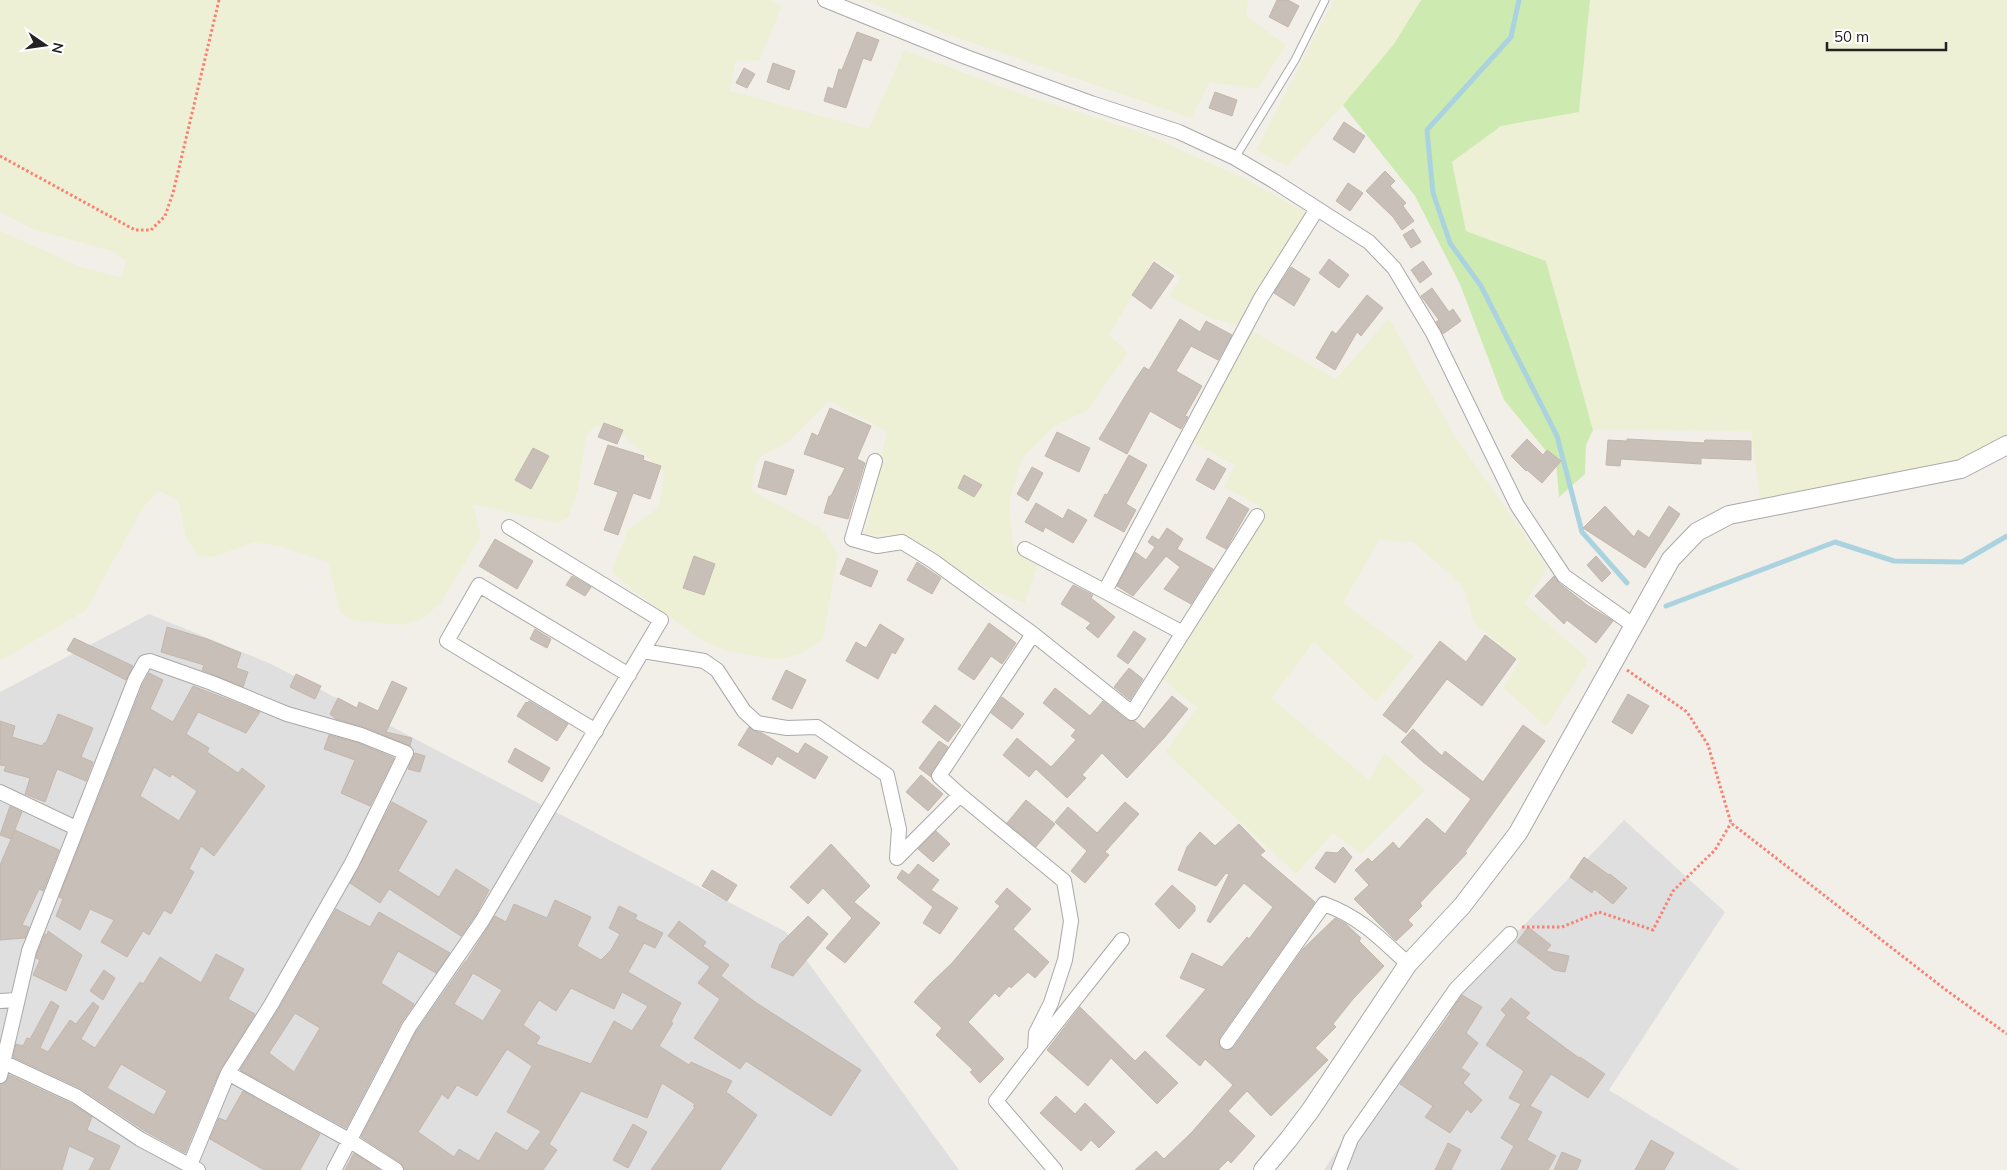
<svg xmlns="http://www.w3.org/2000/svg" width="2007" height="1170" font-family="Mulish,sans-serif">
  <rect width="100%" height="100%" fill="#f2efe9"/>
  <path fill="#e0dfdf" d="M149 614 271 664 786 932 959 1170H0V692Z
    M1624 820 1725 912 1609 1090 1740 1170H1324L1393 1063Z"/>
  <path fill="#eef0d5" d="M0 0H770L782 6 759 61 736 60 730 91 869 129 904 50 1026 96 1141 132 1241 177 1308 213 1237 326 1206 316 1169 296 1181 277 1154 259 1109 335 1128 352 1088 410 1054 426 1022 459 1009 502 1013 545 1038 563 1025 603 992 591 908 537 865 534 887 431 829 401 788 442 757 459 751 490 822 529 838 554 823 639 802 653 777 660 728 651 705 642 632 590 612 571 628 530 659 507 664 473 624 436 596 425 586 436 578 489 568 518 557 523 473 504 481 536 440 604 422 619 402 625 351 620 340 612 328 562 283 547 254 542 214 557 198 556 186 538 178 500 159 491 144 506 86 610 4 659H0V231L79 266 122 278 126 261 112 251 32 229 0 212Z
    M864 0H1248L1246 16 1286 45 1258 89 1210 82 1191 118 944 33Z
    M1334 0H1421L1394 44 1343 105 1287 166 1256 150Z
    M1590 0H2007V445L1961 469 1761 509 1751 431 1593 430 1546 261 1466 231 1452 162 1501 126 1579 111Z
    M1389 318 1454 435 1548 568 1524 603 1589 660 1546 727 1503 687 1520 661 1474 623 1463 586 1413 542 1379 540 1343 603 1414 656 1376 702 1314 642 1271 698 1369 780 1385 753 1425 790 1361 854 1333 833 1296 874 1165 752 1197 708 1157 674 1257 516 1260 506 1224 487 1235 465 1185 438 1245 327 1336 379Z"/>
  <path fill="#cdebb0" d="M1421 0H1590L1579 112 1501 126 1452 162 1466 231 1546 261 1593 430 1586 445 1585 474 1559 497 1556 463 1504 400 1460 284 1415 196 1343 105 1394 44Z"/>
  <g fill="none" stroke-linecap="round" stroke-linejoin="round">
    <path stroke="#aad3df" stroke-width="5" d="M1519 0 1511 37 1427 130 1433 193 1450 243 1481 286 1557 436 1582 532 1627 583
      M1666 606 1835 542 1894 561 1962 562 2007 536"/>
  </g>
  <path fill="#c7bfb8" stroke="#c4b6ab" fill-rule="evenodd" d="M1277 0H1288L1299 6 1288 27 1269 17Z
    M857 32 879 40 871 61 863 58 846 108 824 101 828 87 833 89 839 69 842 70Z
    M773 63 795 71 789 90 767 82Z
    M744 68 755 74 747 88 736 83Z
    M1215 92 1237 100 1232 116 1209 108Z
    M1344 122 1365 136 1354 153 1333 139Z
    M1385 171 1395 181 1390 186 1406 203 1403 206 1414 221 1402 230 1393 217 1366 191Z
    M1348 183 1363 193 1350 211 1336 201Z
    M1413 229 1421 242 1411 248 1403 235Z
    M1329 259 1349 275 1339 288 1319 273Z
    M1423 261 1432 274 1420 283 1411 270Z
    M1154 262 1174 276 1151 309 1132 295Z
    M1291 267 1310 279 1294 306 1274 293Z
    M1432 288 1449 312 1453 309 1461 321 1443 334 1436 322 1439 320 1421 296Z
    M1367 295 1383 308 1361 336 1357 332 1335 370 1316 358 1332 331 1336 334Z
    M1180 319 1200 332 1206 321 1232 335 1218 360 1191 346 1176 371 1202 386 1185 416 1188 417 1181 429 1150 411 1127 454 1099 439 1135 380 1144 367 1149 370Z
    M830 408 871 426 857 459 865 463 848 519 824 513 829 496H831L845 468 804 454 812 433 818 436Z
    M604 423 623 430 617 444 598 437Z
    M1057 432 1090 448 1079 472 1045 456Z
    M1527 439 1543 455 1547 450 1561 461 1542 483 1527 470 1526 471 1511 456Z
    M1627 439 1704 443 1705 440 1751 441V460L1701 458V464L1621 459 1620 466 1606 465 1608 440 1627 441Z
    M608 445 644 456 643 460 661 466 650 499 633 493 618 535 604 530 618 492 594 484Z
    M533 448 549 456 531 489 515 480Z
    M1129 455 1147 465 1126 504 1136 510 1124 532 1094 516 1105 494 1107 495Z
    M1208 458 1226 469 1214 490 1196 480Z
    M765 461 794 470 786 495 758 487Z
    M1032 467 1043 473 1028 501 1017 494Z
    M964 475 982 485 974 497 958 488Z
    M1229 497 1249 509 1226 549 1206 538Z
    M1036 503 1063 519 1068 509 1087 520 1073 543 1045 527 1043 532 1025 522Z
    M1605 506 1634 537 1638 530 1649 538 1669 506 1680 514 1645 568 1583 528Z
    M1167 528 1183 539 1177 549 1213 569 1191 604 1164 589 1180 567 1166 556 1133 596 1117 586 1135 552 1146 560 1155 547 1148 542 1152 536 1159 540Z
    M495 539 533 561 517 589 479 566Z
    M694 556 715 564 704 595 683 588Z
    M1596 556 1611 573 1602 582 1587 565Z
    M847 558 878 571 871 587 840 574Z
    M917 562 941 578 932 594 907 580Z
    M572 576 591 587 585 596 566 585Z
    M1554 576 1559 583 1587 605 1613 621 1596 643 1567 620 1564 624 1535 596Z
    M1073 585 1093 595 1091 598 1115 617 1098 638 1086 628 1091 623 1061 604Z
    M989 623 1016 643 1002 664 991 656 974 680 958 669Z
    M880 624 904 639 895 654 892 652 878 679 846 661 856 642 866 648Z
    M167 627 207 639 241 653 236 668 248 672 243 687 202 670 204 665 161 652Z
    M535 629 551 639 547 648 530 639Z
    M1134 631 1146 639 1128 664 1117 656Z
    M1485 635 1516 659 1482 706 1447 679 1406 733 1383 715 1440 641 1466 662Z
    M74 638 133 666 126 680 67 650Z
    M1129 668 1143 679 1130 700 1114 687Z
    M786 670 806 680 792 709 772 699Z
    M149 673 163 680 150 709 173 722 193 686 260 712 246 733 198 712 186 734 209 748 207 752 238 773 242 768 265 786 214 856 201 846 189 869 194 872 171 914 164 910 149 935 143 931 127 957 101 942 114 920 90 909 80 930 56 916 63 899 59 897 143 684ZM154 767 170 777 172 774 197 791 179 821 140 796Z
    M296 674 321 686 315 699 290 687Z
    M392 681 407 688 386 732 412 738 410 746 364 727 336 719 330 714 338 698 357 708 359 702 378 711Z
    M1055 688 1090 716 1103 701 1127 720 1135 721 1144 729 1172 696 1188 709 1164 738 1127 778 1102 753 1082 775 1086 778 1067 798 1036 769 1029 777 1003 755 1017 738 1051 767 1076 740 1071 736 1076 730 1043 703Z
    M1628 694 1649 706 1632 734 1612 722Z
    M1002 697 1024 714 1012 729 991 713Z
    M529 701 568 724 557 741 517 716 526 702 527 703Z
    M935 705 961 725 948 742 922 722Z
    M58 714 93 728 81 757 93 762 86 781 57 769 45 802 25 794 30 778 4 771 6 766 0 765V721L15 726 12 737 42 746 44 743H46Z
    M1523 725 1545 741 1465 852 1467 853 1420 903 1422 906 1408 920 1413 925 1396 941 1354 899 1369 885 1355 870 1368 858 1372 862 1393 842 1399 849 1427 818 1445 834 1471 799 1423 762 1401 742 1413 729 1442 756 1445 751 1483 782Z
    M749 727 755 731 762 733 798 754 805 743 828 757 815 779 777 756 772 765 738 745Z
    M329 735 358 743 394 758 370 806 341 793 355 760 324 749Z
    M939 741 948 747 932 771 931 777 919 768Z
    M515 748 550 768 542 782 508 762Z
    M415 753 425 756 420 772 408 769Z
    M921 775 943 794 928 811 906 792Z
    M1026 800 1055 824 1036 847 1007 823Z
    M392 802 427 821 398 871 439 897 456 869 489 890 475 916 461 936 389 889 380 903 350 883Z
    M1125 802 1139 814 1105 852 1109 855 1085 883 1071 871 1087 851 1055 822 1068 807 1097 833Z
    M10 806 22 812 11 839 0 835Z
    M1239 824 1265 851 1260 855 1315 902 1220 1037 1218 1042 1222 1049 1227 1051 1234 1047 1303 949 1335 918 1346 924 1361 938 1359 941 1384 966 1353 999 1333 1024 1336 1027 1315 1048 1328 1060 1271 1116 1247 1091 1228 1111 1255 1136 1231 1163 1228 1160 1218 1170H1135L1156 1151 1164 1159 1192 1132 1233 1085 1205 1059 1200 1066 1166 1036 1206 989 1180 978 1192 953 1222 967 1247 937 1249 939 1273 907 1244 883 1210 923 1207 921 1229 874 1226 873 1216 886 1178 870 1187 847 1200 832 1215 846Z
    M15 830 59 850 43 891 39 889 22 925 29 927 25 938 0 940V865Z
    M936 831 950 844 933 862 918 849Z
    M831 844 870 886 854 902 880 923 845 963 826 948 852 918 823 888 808 904 790 887Z
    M1343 847 1352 857 1335 883 1315 868 1326 852 1337 853Z
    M1584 857 1609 875 1610 874 1627 888 1613 904 1594 889 1592 893 1570 877Z
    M918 864 939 880 931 890 958 908 940 934 923 923 933 907 897 878 902 870 909 875Z
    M712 870 737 885 727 901 702 886Z
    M1172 885 1195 906V911L1179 929 1155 904Z
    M1007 888 1031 909 1013 929 1049 962 1035 978 1028 972 1011 988 1009 986 999 997 995 993 968 1022 1004 1059 980 1083 970 1072 973 1070 936 1035 942 1028 914 1002 929 985 952 963 1000 906 995 902Z
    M555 900 591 917 577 946 601 960 611 950 620 934 609 928 619 906 637 915 635 919 663 933 655 948 644 943 628 972 681 1003 671 1022 673 1023 659 1046 689 1065 691 1062 732 1081 726 1092 757 1115 720 1170H651L695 1107 693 1106 695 1104 662 1083 647 1118 581 1091 549 1144 557 1150 543 1170H405L401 1163 361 1137 416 1032 465 962H466L495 916 506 922 514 904 547 918ZM473 973 502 990 483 1021 454 1004ZM571 988 614 1009 622 992 648 1006 632 1031 614 1021 591 1064 536 1044 540 1037 523 1025 539 1000 556 1011ZM507 1049 532 1066 507 1112 541 1131 527 1151 496 1132 479 1161 459 1149 454 1157 418 1132 442 1094 448 1099 457 1085 477 1096Z
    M336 909 370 927 379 912 450 953 436 973 398 951 381 983 414 1004 401 1023 346 1128 240 1070 278 1010ZM295 1013 320 1028 294 1072 269 1053Z
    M808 916 828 934 793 976 771 967 780 944Z
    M679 921 706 942 703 946 729 965 721 976 755 1002 861 1070 831 1116 746 1061 740 1069 694 1038 720 999 698 983 710 967 668 936Z
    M1528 927 1551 945 1546 951 1569 956 1565 972 1554 970 1517 942Z
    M48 931 82 955 66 991 33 975 40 960 36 958 37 954 45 934 47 935Z
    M216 954 244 969 228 999 255 1014 220 1070 185 1153 145 1131 80 1088 13 1057 16 1044 23 1046 27 1038 30 1039 51 1001 59 1006 40 1048 48 1052 70 1020 76 1024 93 1002 99 1007 81 1039 95 1048 140 982 143 984 160 957 201 983ZM121 1064 167 1091 154 1115 107 1088Z
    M104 970 115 978 103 1000 90 991Z
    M1462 995 1482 1007 1466 1033 1478 1043 1461 1068 1470 1074 1463 1083 1482 1100 1471 1113 1467 1109 1450 1133 1425 1117 1433 1106 1400 1084 1451 1013H1450Z
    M1511 998 1530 1013 1525 1018 1579 1058 1580 1057 1605 1074 1588 1098 1551 1074 1530 1106 1542 1112 1527 1140 1556 1156 1548 1170H1501L1514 1146 1501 1138 1521 1104 1509 1098 1524 1071 1486 1045 1506 1015 1501 1010Z
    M1080 1007 1135 1061 1145 1051 1178 1083 1157 1104 1111 1058 1088 1086 1047 1050Z
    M9 1075 72 1104 92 1117 87 1130 120 1146 109 1170H89L95 1158 69 1146 62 1170H0V1085L6 1082Z
    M243 1091 320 1134 300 1170H264L210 1139 219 1118 226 1121Z
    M1056 1096 1075 1114 1085 1103 1115 1132 1099 1148 1091 1140 1081 1151 1040 1113Z
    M633 1124 647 1132 628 1168 613 1160Z
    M1651 1140 1674 1153 1664 1170H1635Z
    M1448 1143 1461 1150 1451 1170H1435Z
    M1562 1152 1581 1160 1577 1170H1554Z
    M354 1153 380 1170H345Z"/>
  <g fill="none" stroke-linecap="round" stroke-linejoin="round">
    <defs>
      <path id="service" d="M1235 158 1295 60 1325 0"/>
      <path id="minor" d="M825 0 966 57 1091 103 1179 132 1235 158 1274 181 1369 242 1394 268 1433 333 1517 505 1564 576 1633 625
        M875 461 852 539 877 546 902 542 933 561 1033 634 1132 713 1257 516
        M1025 549 1183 633
        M1105 591 1261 298 1317 209
        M643 651 704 661 717 670 744 711 757 723 787 728 817 727 887 775 899 829 897 858
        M596 731 447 641 479 585 629 675
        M0 792 76 828
        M960 795 939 776 1033 634
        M897 858 960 795 1064 881 1071 921 1065 960 1051 1003 1036 1033 1035 1050 996 1101 1055 1170
        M0 1001 16 1000
        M1227 1042 1324 904C1360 917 1381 939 1408 964
        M1035 1050 1122 940
        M3 1062 76 1096 140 1139 198 1170
        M228 1073 349 1140 396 1170
        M0 1076 29 951 135 680 145 662 150 661 212 683 287 714 361 735 406 753 352 863 271 1005 228 1073 190 1165
        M334 1170 409 1027 482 921 661 620 509 527
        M1339 1170 1351 1139 1456 989 1510 934"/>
      <path id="tertiary" d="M1263 1170 1288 1140 1310 1111 1408 964 1462 906 1518 833 1671 559 1697 532 1729 515 1961 469 2007 445"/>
    </defs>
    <use href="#service" stroke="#a9a9a9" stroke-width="9"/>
    <use href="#minor" stroke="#a9a9a9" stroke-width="16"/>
    <use href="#tertiary" stroke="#a9a9a9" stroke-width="20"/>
    <path stroke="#fa8072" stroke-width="3" stroke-dasharray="2.5 2.5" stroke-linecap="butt" d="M0 156 135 230H151L165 216 173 193 219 0
      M1627 670 1687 712 1708 745 1731 823 1946 990 2007 1034
      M1522 927H1562L1599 912 1653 930 1673 891 1715 850 1731 823"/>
    <use href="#service" stroke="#fff" stroke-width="7"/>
    <use href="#minor" stroke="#fff" stroke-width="14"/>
    <use href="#tertiary" stroke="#fff" stroke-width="18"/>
  </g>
  <g transform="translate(45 45) rotate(103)" stroke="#ffffff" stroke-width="4" paint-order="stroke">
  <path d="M0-4L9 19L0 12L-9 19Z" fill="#222222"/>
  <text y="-8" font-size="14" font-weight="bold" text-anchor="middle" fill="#222222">N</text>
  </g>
  <path d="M1827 42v8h119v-8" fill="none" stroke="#222222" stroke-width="2.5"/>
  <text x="1834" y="42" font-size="15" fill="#222222" stroke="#ffffff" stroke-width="4" paint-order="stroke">50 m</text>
</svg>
